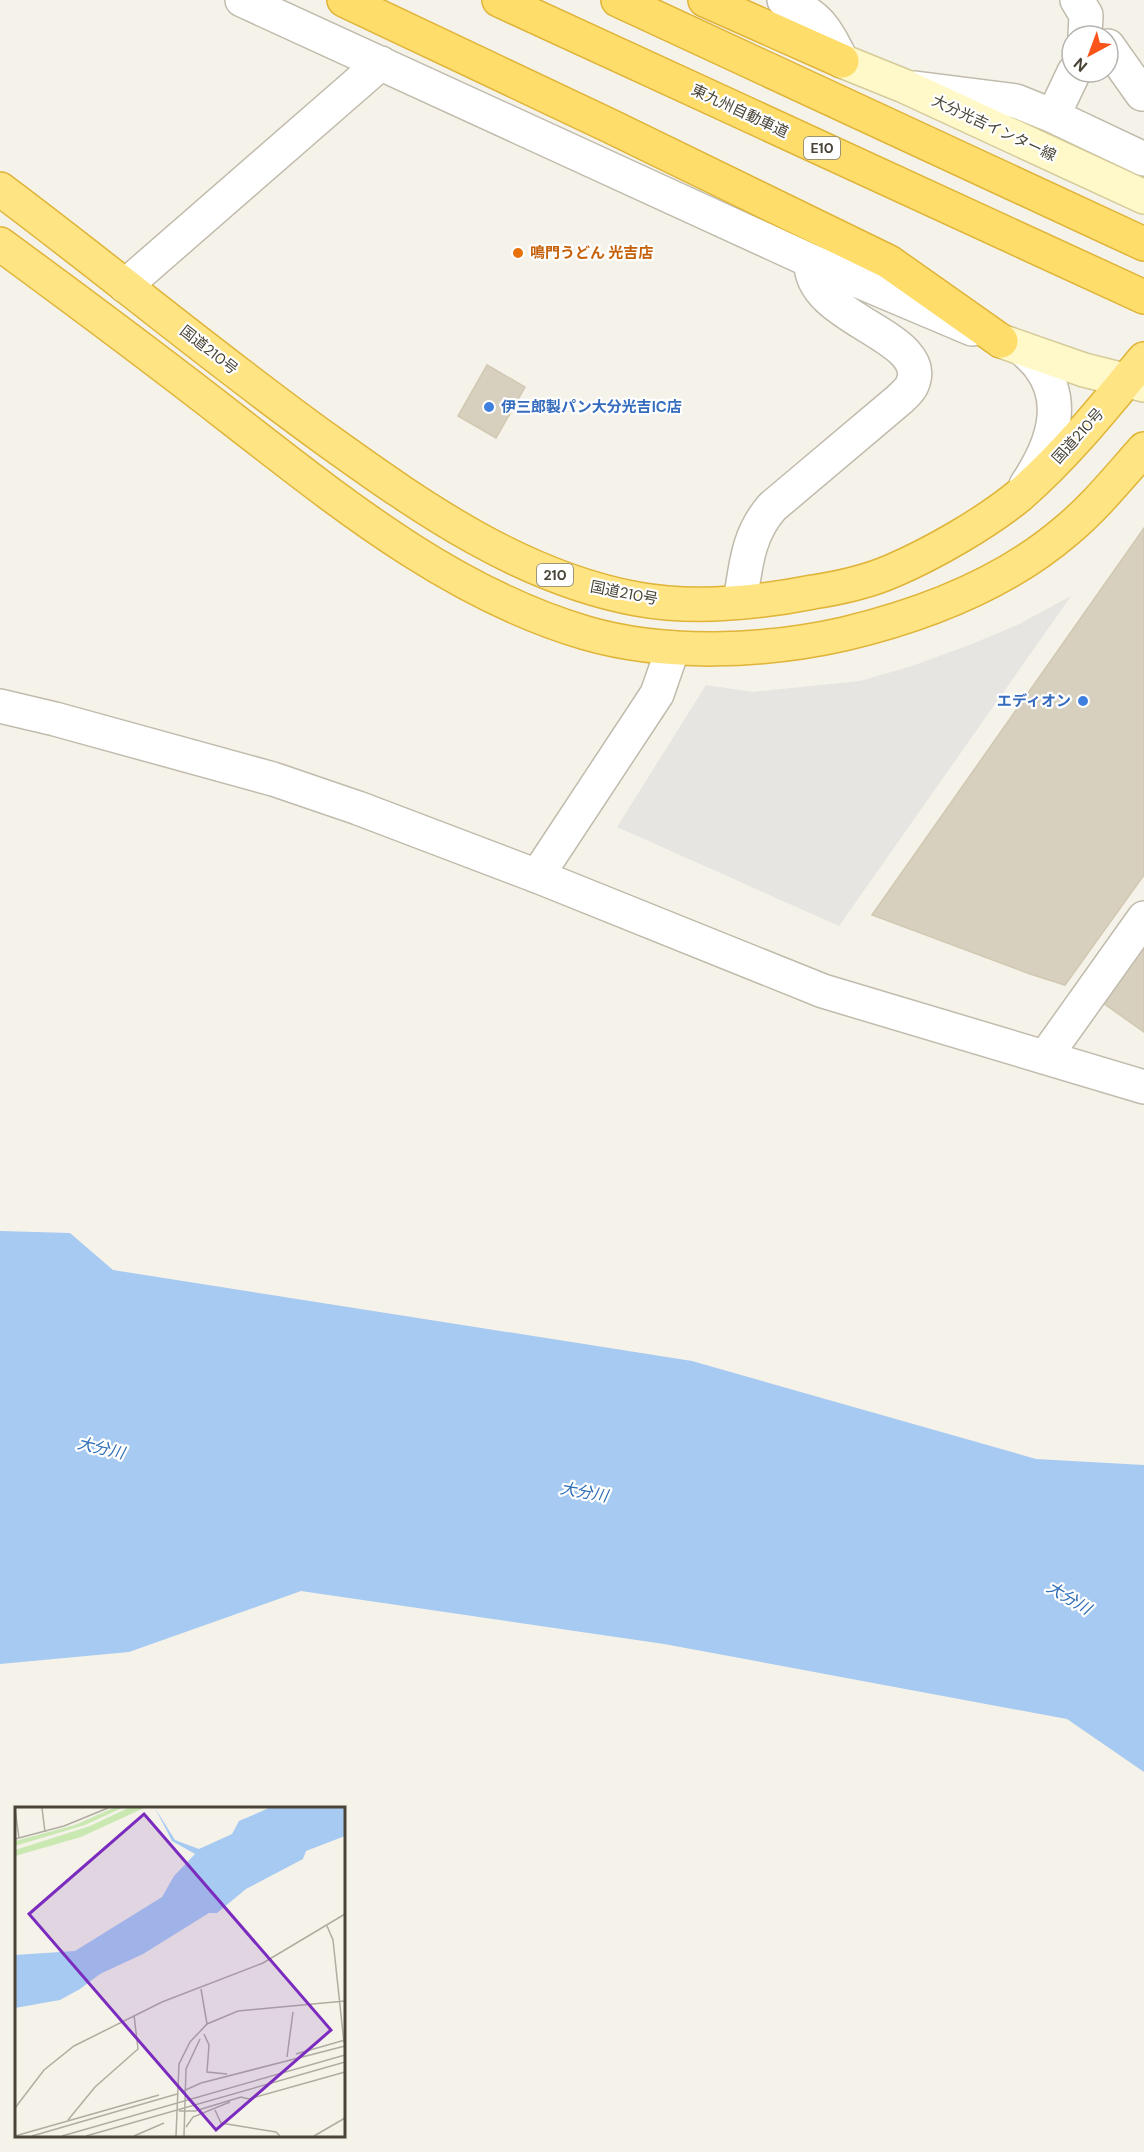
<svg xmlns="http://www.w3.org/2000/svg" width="1144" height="2152" font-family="'DM Sans','Noto Sans JP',sans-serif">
  <rect width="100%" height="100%" fill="#f5f2e9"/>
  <path fill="#e6e5e1" d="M1071 596 839 926 617 827 706 685 753 692 860 681 912 666 972 644 1019 624Z"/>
  <path fill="#a6caf1" d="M0 1231 70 1233 113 1270 692 1361 1036 1459 1144 1465V1772L1067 1719 664 1644 301 1591 129 1652 0 1664Z"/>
  <path fill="#d7d0bf" stroke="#d1c8b2" stroke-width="1.5" d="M487 365 525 387 496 438 458 416Z
    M1144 528V875L1065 985 1030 974 872 915Z
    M1144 945V1032L1103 1003Z"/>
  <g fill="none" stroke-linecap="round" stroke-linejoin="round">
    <defs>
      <path id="minor" d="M242 0 811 261 972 329
        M784 0C819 16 825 27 842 61
        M1077 0 1086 15 1085 36
        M1108 46 1142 94
        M915 88 1016 101 1053 116 1144 159
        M1053 116 1074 72
        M125 286 381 63
        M1024 350C1030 356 1036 361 1040 367 1069 405 1049 451 1026 485
        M740 602C746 566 747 536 772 507L900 399C904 395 910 390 912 385 934 335 808 321 811 261
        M537 876 657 694 673 648
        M1045 1057 1144 918"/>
      <path id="tertiary" d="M0 706 55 719 273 779 358 808 537 876 823 991 1144 1087"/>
      <path id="secondary" d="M842 61 904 86 1144 197
        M1001 341 1084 370 1144 385"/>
      <path id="trunk" d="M0 189C111 272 217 361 330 442 422 508 522 578 637 599 692 609 757 603 813 592 839 588 867 582 892 571 932 554 986 523 1020 495 1067 454 1105 406 1144 359
        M0 244C79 302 157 360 235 421 342 504 453 594 586 633 665 656 764 652 844 634 924 615 1003 585 1066 531 1095 507 1119 477 1144 449"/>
      <path id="motorway" d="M344 0 608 125 889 262 1001 341
        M499 0 1144 297
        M618 0 1144 244
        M705 0 842 61"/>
    </defs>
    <use href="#minor" stroke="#c0bbac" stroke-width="36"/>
    <use href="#tertiary" stroke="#c0bbac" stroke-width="36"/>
    <use href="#secondary" stroke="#d5cb99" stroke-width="36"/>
    <use href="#trunk" stroke="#dfb439" stroke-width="36"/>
    <use href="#motorway" stroke="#dfb439" stroke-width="36"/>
    <use href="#minor" stroke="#fff" stroke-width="33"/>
    <use href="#tertiary" stroke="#fff" stroke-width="33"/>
    <use href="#secondary" stroke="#fff8c9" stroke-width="33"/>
    <use href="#trunk" stroke="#fee482" stroke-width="33"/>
    <use href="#motorway" stroke="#fedd6b" stroke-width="33"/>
  </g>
  <circle fill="#e8710a" stroke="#fff" stroke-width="2" cx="518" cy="253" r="6"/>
  <g fill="#3f7fe0" stroke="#fff" stroke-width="2">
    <circle cx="489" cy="407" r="6"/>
    <circle cx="1083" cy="701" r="6"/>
  </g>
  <g text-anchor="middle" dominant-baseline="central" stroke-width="4.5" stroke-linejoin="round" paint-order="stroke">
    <g fill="#fff" stroke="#807c73" stroke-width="1.5">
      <rect x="804" y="137" width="36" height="22" rx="4.5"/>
      <rect x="537" y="564" width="36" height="22" rx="4.5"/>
    </g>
    <g font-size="14" font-weight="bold" fill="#494437">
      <text x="822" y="148">E10</text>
      <text x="555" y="575">210</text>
    </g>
    <g font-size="15" fill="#494437" stroke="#fff">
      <text transform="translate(740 111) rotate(25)">東九州自動車道</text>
      <text transform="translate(994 128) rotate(25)">大分光吉インター線</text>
      <text transform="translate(209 350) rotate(38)">国道210号</text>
      <text transform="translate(1078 436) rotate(-48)">国道210号</text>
      <text transform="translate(624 593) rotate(11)">国道210号</text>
    </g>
    <g font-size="15" font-weight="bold" fill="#c56008" stroke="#fff" text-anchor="start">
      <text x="530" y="253">鳴門うどん 光吉店</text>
    </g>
    <g font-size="15" font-weight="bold" fill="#366cbe" stroke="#fff" text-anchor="start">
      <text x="501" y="407">伊三郎製パン大分光吉IC店</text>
      <text x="1071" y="701" text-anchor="end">エディオン</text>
    </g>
    <g font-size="16" font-style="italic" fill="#2f6fb6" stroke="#fff">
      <text transform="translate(101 1448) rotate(13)">大分川</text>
      <text transform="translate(584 1492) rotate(10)">大分川</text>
      <text transform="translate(1069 1598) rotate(31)">大分川</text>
    </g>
  </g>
  <g transform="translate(15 1807)">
    <rect width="330" height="330" fill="#f5f2e9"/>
    <path d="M98 1H107L70 18 0 39V34L60 18ZM113 1H129L66 30 0 49V43L75 19Z" fill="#cae9b2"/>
    <path d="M140 1 160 33 184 42 217 27 224 14 254 1H330V29L291 44 288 52 231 82 202 106H194L128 147 85 167 65 182 45 193 0 201V148L60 144 147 90 159 69 180 47 157 34Z" fill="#a6caf1"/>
    <path fill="none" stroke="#b0aca2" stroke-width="1.5" d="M27 1 30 25M0 2 4 31M0 32 49 19 93 1M312 119 318 133 329 236M186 182 192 217M189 227 194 238 192 265 212 267M281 247 330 233M272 250 278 205M186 276 330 239M166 285 186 276M226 290 234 292 330 265M0 301 29 263 59 239 147 195 248 156 330 107M200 303 206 316 261 325 265 329M164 304H180L226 290M53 313 80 280 123 242 119 208M171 320 178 310 215 295M0 329 144 288M17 329 162 287M47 329 330 248M71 329 330 255M119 329 149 316M161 329 164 257 175 235 192 217 223 204 330 194M169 329 171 262 185 232M299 329 330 311"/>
    <path fill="#7b2cbf" fill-opacity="0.15" stroke="#7b2cbf" stroke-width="3" d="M129 7 316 223 201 323 14 107Z"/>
    <rect width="330" height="330" fill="none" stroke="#494437" stroke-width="3"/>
  </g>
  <g transform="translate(1090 54) rotate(221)"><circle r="28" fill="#ffffff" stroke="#b6b4af" stroke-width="1.5"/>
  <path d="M0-4.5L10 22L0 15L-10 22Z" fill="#fb541a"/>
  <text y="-9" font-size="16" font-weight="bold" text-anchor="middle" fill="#494437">N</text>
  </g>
</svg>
